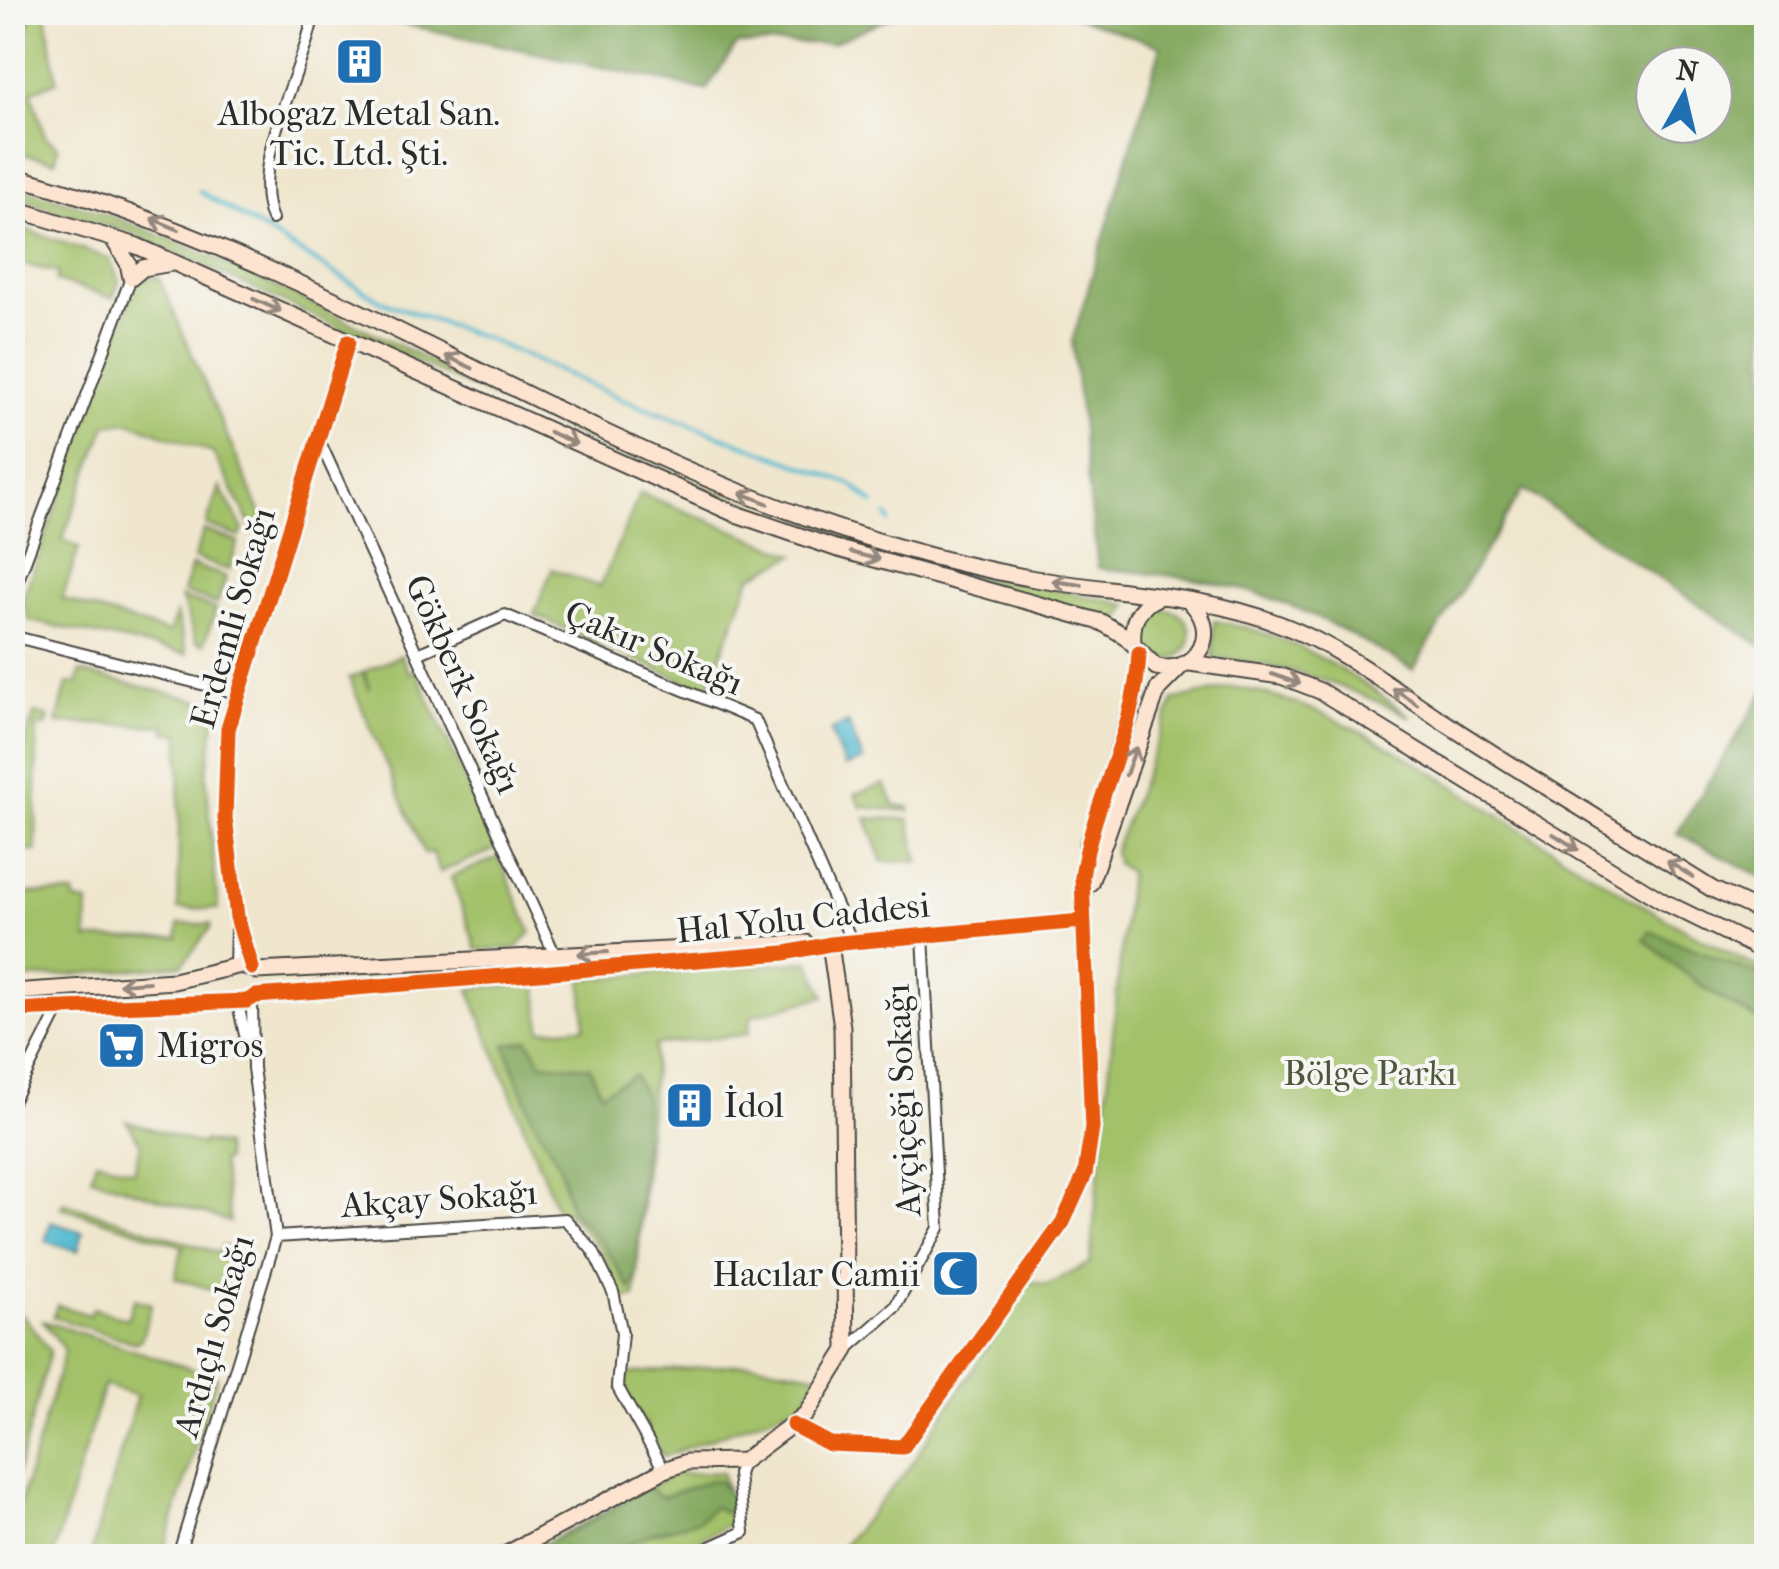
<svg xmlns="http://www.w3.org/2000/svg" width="1779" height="1569" font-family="'IM FELL French Canon',serif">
  <rect width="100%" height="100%" fill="#f6f6f2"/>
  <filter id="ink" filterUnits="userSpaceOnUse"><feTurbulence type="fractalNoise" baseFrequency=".01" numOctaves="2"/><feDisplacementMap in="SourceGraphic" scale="20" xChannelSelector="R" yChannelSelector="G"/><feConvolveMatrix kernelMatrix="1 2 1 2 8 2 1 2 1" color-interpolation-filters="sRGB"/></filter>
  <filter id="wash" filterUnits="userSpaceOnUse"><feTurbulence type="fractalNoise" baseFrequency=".0048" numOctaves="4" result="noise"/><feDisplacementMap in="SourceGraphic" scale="40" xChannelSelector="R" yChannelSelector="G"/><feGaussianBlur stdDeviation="2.25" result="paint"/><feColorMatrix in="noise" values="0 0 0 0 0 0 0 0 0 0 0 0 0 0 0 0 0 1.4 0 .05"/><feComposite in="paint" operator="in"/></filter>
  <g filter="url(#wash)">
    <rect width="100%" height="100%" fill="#f0e6ce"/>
    <path fill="#a3c169" stroke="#67764a" stroke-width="2.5" d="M13 13H46L57 81 31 92 45 136 58 147 56 161 13 152Z
      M13 187C127 214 232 266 337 316 511 399 683 490 868 545L867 549 728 503 129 232 13 197Z
      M13 225 110 259 119 281 113 298 56 281 58 272 13 263Z
      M158 276 270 535 269 541 254 531 213 453 129 422 106 425 62 540 79 548 62 599 169 633 176 614 187 654 30 621 22 601 137 281Z
      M220 487 243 529 240 537 206 525Z
      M640 493 795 555 751 577 707 691 534 615 552 569 600 587Z
      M204 530 238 542 229 570 194 558Z
      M192 565 226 577 217 604 183 592Z
      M939 565 1128 605 1116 627Z
      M181 597 216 609 204 644 196 642Z
      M1140 635a25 25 0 1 1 50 0a25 25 0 1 1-50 0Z
      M1214 621C1287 631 1353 674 1411 717 1342 684 1289 665 1213 658Z
      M401 655 409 673 416 670 496 849 440 872 432 852 425 854 349 678 362 673 370 690 364 672Z
      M80 672 206 702 215 721 206 775 218 909H178L180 734 166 733V726L57 723 67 683 77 684Z
      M1232 687C1332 703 1419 764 1504 818 1590 873 1674 928 1766 971V1556H834L906 1472 1030 1281 1047 1285 1090 1263 1129 872 1116 863 1114 851 1174 700Z
      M35 713 49 717 46 726H37L36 851H13V749L21 751Z
      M885 784 894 805 910 807V811L861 807 855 794Z
      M866 818 909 819 919 861 883 862Z
      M499 857 531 932 517 948 477 950 451 877Z
      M23 893 74 894 75 901 88 903 87 939 178 938 179 924H211V927L182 965 13 980V948L25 946Z
      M809 961 825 996 751 1016 748 1034 655 1045 635 1297 622 1300 600 1249 567 1212H558L469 989 537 983 541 1030 585 1027 582 979Z
      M127 1121 201 1145 203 1141 224 1146 225 1161H221L230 1222 91 1177 96 1160 134 1171 141 1144Z
      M63 1202 219 1253 222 1246 233 1249 222 1283 234 1287 232 1296 175 1278 183 1246 61 1207Z
      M134 1299 152 1304 141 1339 135 1343 53 1317 57 1305 90 1315 93 1308 127 1319Z
      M13 1312 23 1315 50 1351 13 1489Z
      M43 1321 217 1377 162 1556H90L137 1396 104 1385 53 1556H13V1510H18L65 1350Z
      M752 1363 820 1375 802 1404 663 1457 624 1387 625 1374Z
      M722 1472 733 1513 730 1524 667 1556H521L675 1474Z"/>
    <path fill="#82a75d" stroke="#566944" stroke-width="2.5" fill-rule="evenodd" d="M13 12 32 13 21 54 13 60Z
      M353 13 900 12V13L832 43 737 44 706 90Z
      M1065 13H1766V649L1523 489 1413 670C1366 643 1319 614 1267 597 1213 578 1155 574 1098 568L1072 342 1161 46ZM1714 65V125H1654V65Z
      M1766 689V879L1677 833Z
      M1650 931 1766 978V1023C1719 1002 1683 973 1644 939Z
      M528 1040 542 1063 590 1067 601 1093 634 1075 645 1098 637 1273 630 1289 603 1244 570 1208 559 1164 532 1117 505 1045Z
      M711 1480H719L737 1505 726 1513 714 1507 699 1520 650 1534 605 1556H515L592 1522 645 1486 662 1497Z"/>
    <path fill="#54bbd2" stroke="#40737e" stroke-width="2.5" d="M848 723 863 760 845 767 830 731Z
      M51 1222 83 1232 78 1251 45 1241Z"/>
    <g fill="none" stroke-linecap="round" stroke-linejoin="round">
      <path stroke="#54bbd2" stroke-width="4" d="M199 191 381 301 487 339 624 400 851 484 874 504
        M887 516 890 521"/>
    </g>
  </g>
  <g filter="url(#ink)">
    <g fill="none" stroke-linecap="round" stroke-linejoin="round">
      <defs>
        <path id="street" d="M272 219C248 161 304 73 314 12
          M318 438 555 955
          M12 596 131 278
          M12 636 237 693
          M420 653 505 615 755 720 852 942
          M235 967 236 928
          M252 968 237 917 225 818 228 729 348 342
          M237 1000 248 1048
          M12 1102 60 1007
          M276 1237 565 1219 593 1251 613 1292 622 1333 617 1386 664 1470
          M846 1350 895 1307 939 1228 923 936
          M793 1425 830 1444 903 1447 1063 1222 1085 1174 1092 1128 1082 921
          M178 1556 276 1237 253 1068 252 999
          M691 1556 744 1532 738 1474 743 1461"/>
        <path id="secondary" d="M12 176C269 243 495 393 740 492 833 530 936 561 1035 579 1118 593 1203 594 1282 625 1343 648 1396 691 1450 726 1536 782 1625 834 1712 889L1766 914
          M12 208 137 246 733 513 835 548 1101 622 1125 636 1156 667C1200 675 1222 629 1188 600
          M113 239 128 263 131 278
          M131 278 143 268 172 263
          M1133 643C1131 620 1139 604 1162 596
          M1190 663 1281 676 1320 691 1664 902 1766 952
          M1090 883 1158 689 1179 668
          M1082 921 1087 845 1135 696 1139 653
          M12 992 174 981 241 965 257 971 806 943
          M12 1010 247 1001 256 996 785 953 830 944 1082 921
          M503 1556 664 1470 687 1462 743 1461 806 1414 846 1350 842 1027 830 944"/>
      </defs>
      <use href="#street" stroke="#494743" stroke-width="14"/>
      <use href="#secondary" stroke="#494743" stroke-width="19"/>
      <use href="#street" stroke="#fff" stroke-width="10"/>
      <use href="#secondary" stroke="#fde4d1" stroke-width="15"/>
      <defs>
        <path id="cycleway" d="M252 968 237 917 225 818 228 729 348 342
          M12 1010 247 1001 256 996 785 953 830 944 1082 921
          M793 1425 830 1444 903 1447 1063 1222 1085 1174 1092 1128 1082 877C1093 800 1136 731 1139 653"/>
      </defs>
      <use href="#cycleway" stroke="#f6f6f2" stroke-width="21"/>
      <use href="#cycleway" stroke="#e8590c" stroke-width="15"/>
    </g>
    <defs><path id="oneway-shaft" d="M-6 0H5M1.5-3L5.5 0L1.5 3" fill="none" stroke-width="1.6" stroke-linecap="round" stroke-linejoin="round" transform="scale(2.5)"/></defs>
    <g stroke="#94887e">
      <use href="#oneway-shaft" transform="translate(165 224) rotate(-157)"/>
      <use href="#oneway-shaft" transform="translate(267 305) rotate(24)"/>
      <use href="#oneway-shaft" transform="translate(459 362) rotate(-155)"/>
      <use href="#oneway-shaft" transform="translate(563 438) rotate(24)"/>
      <use href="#oneway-shaft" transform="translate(754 498) rotate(-158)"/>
      <use href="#oneway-shaft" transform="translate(865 556) rotate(15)"/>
      <use href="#oneway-shaft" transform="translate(1067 583) rotate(-172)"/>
      <use href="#oneway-shaft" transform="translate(1286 679) rotate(19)"/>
      <use href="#oneway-shaft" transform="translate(1405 696) rotate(-146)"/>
      <use href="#oneway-shaft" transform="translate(1131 761) rotate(-70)"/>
      <use href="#oneway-shaft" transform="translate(1566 842) rotate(32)"/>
      <use href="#oneway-shaft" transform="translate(1680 869) rotate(-148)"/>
      <use href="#oneway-shaft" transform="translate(593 953) rotate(176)"/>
      <use href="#oneway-shaft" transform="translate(134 983) rotate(176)"/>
    </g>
  </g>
  <defs>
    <symbol id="building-square" viewBox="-11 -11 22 22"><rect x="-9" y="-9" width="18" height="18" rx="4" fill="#1f6fb2" stroke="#f6f6f2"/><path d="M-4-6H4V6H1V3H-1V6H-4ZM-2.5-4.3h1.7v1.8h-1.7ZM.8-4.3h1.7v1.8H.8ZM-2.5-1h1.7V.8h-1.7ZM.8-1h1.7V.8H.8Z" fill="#fff"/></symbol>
    <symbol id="supermarket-square" viewBox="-11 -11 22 22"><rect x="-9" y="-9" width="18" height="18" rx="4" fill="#1f6fb2" stroke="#f6f6f2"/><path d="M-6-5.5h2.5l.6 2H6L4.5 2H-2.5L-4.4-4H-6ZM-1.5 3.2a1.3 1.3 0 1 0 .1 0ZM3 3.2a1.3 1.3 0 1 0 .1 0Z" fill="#fff"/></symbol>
    <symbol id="mosque-square" viewBox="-11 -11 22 22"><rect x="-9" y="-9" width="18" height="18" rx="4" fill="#1f6fb2" stroke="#f6f6f2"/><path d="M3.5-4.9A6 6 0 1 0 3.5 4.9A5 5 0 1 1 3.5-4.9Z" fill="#fff"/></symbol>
  </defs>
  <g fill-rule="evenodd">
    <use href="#building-square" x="332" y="34" width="55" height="55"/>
    <use href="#supermarket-square" x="94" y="1018" width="55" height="55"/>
    <use href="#building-square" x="662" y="1078" width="55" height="55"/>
    <use href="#mosque-square" x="928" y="1246" width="55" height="55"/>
  </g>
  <g text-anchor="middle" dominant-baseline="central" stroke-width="8" stroke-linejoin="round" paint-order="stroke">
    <g font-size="35" fill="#2b2b2b" stroke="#f6f6f2" text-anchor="start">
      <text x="359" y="113" text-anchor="middle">Albogaz Metal San.<tspan x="359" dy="40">Tic. Ltd. Şti.</tspan></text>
      <text x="157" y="1045">Migros</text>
      <text x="724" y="1105">İdol</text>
      <text x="920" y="1274" text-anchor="end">Hacılar Camii</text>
    </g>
    <g font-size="35" fill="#2b2b2b" stroke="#f6f6f2">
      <text transform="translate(233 618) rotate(-74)">Erdemli Sokağı</text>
      <text transform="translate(654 648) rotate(23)">Çakır Sokağı</text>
      <text transform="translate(463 684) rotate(66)">Gökberk Sokağı</text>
      <text transform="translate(803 918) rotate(-6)">Hal Yolu Caddesi</text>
      <text transform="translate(903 1100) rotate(-93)">Ayçiçeği Sokağı</text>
      <text transform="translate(439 1199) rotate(-4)">Akçay Sokağı</text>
      <text transform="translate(214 1336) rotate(-74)">Ardıçlı Sokağı</text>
    </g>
    <g font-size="35" fill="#4f583e" stroke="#f6f6f2">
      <text x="1370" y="1073">Bölge Parkı</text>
    </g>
  </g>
  <rect width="1779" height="1569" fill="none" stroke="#f6f6f2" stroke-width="50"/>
  <g transform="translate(1684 95) rotate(8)"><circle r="48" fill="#f6f6f2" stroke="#a5a5a2" stroke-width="2.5"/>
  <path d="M0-8L18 38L0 25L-18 38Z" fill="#1f6fb2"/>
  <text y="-15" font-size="28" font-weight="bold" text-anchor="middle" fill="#2b2b2b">N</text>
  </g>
</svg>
